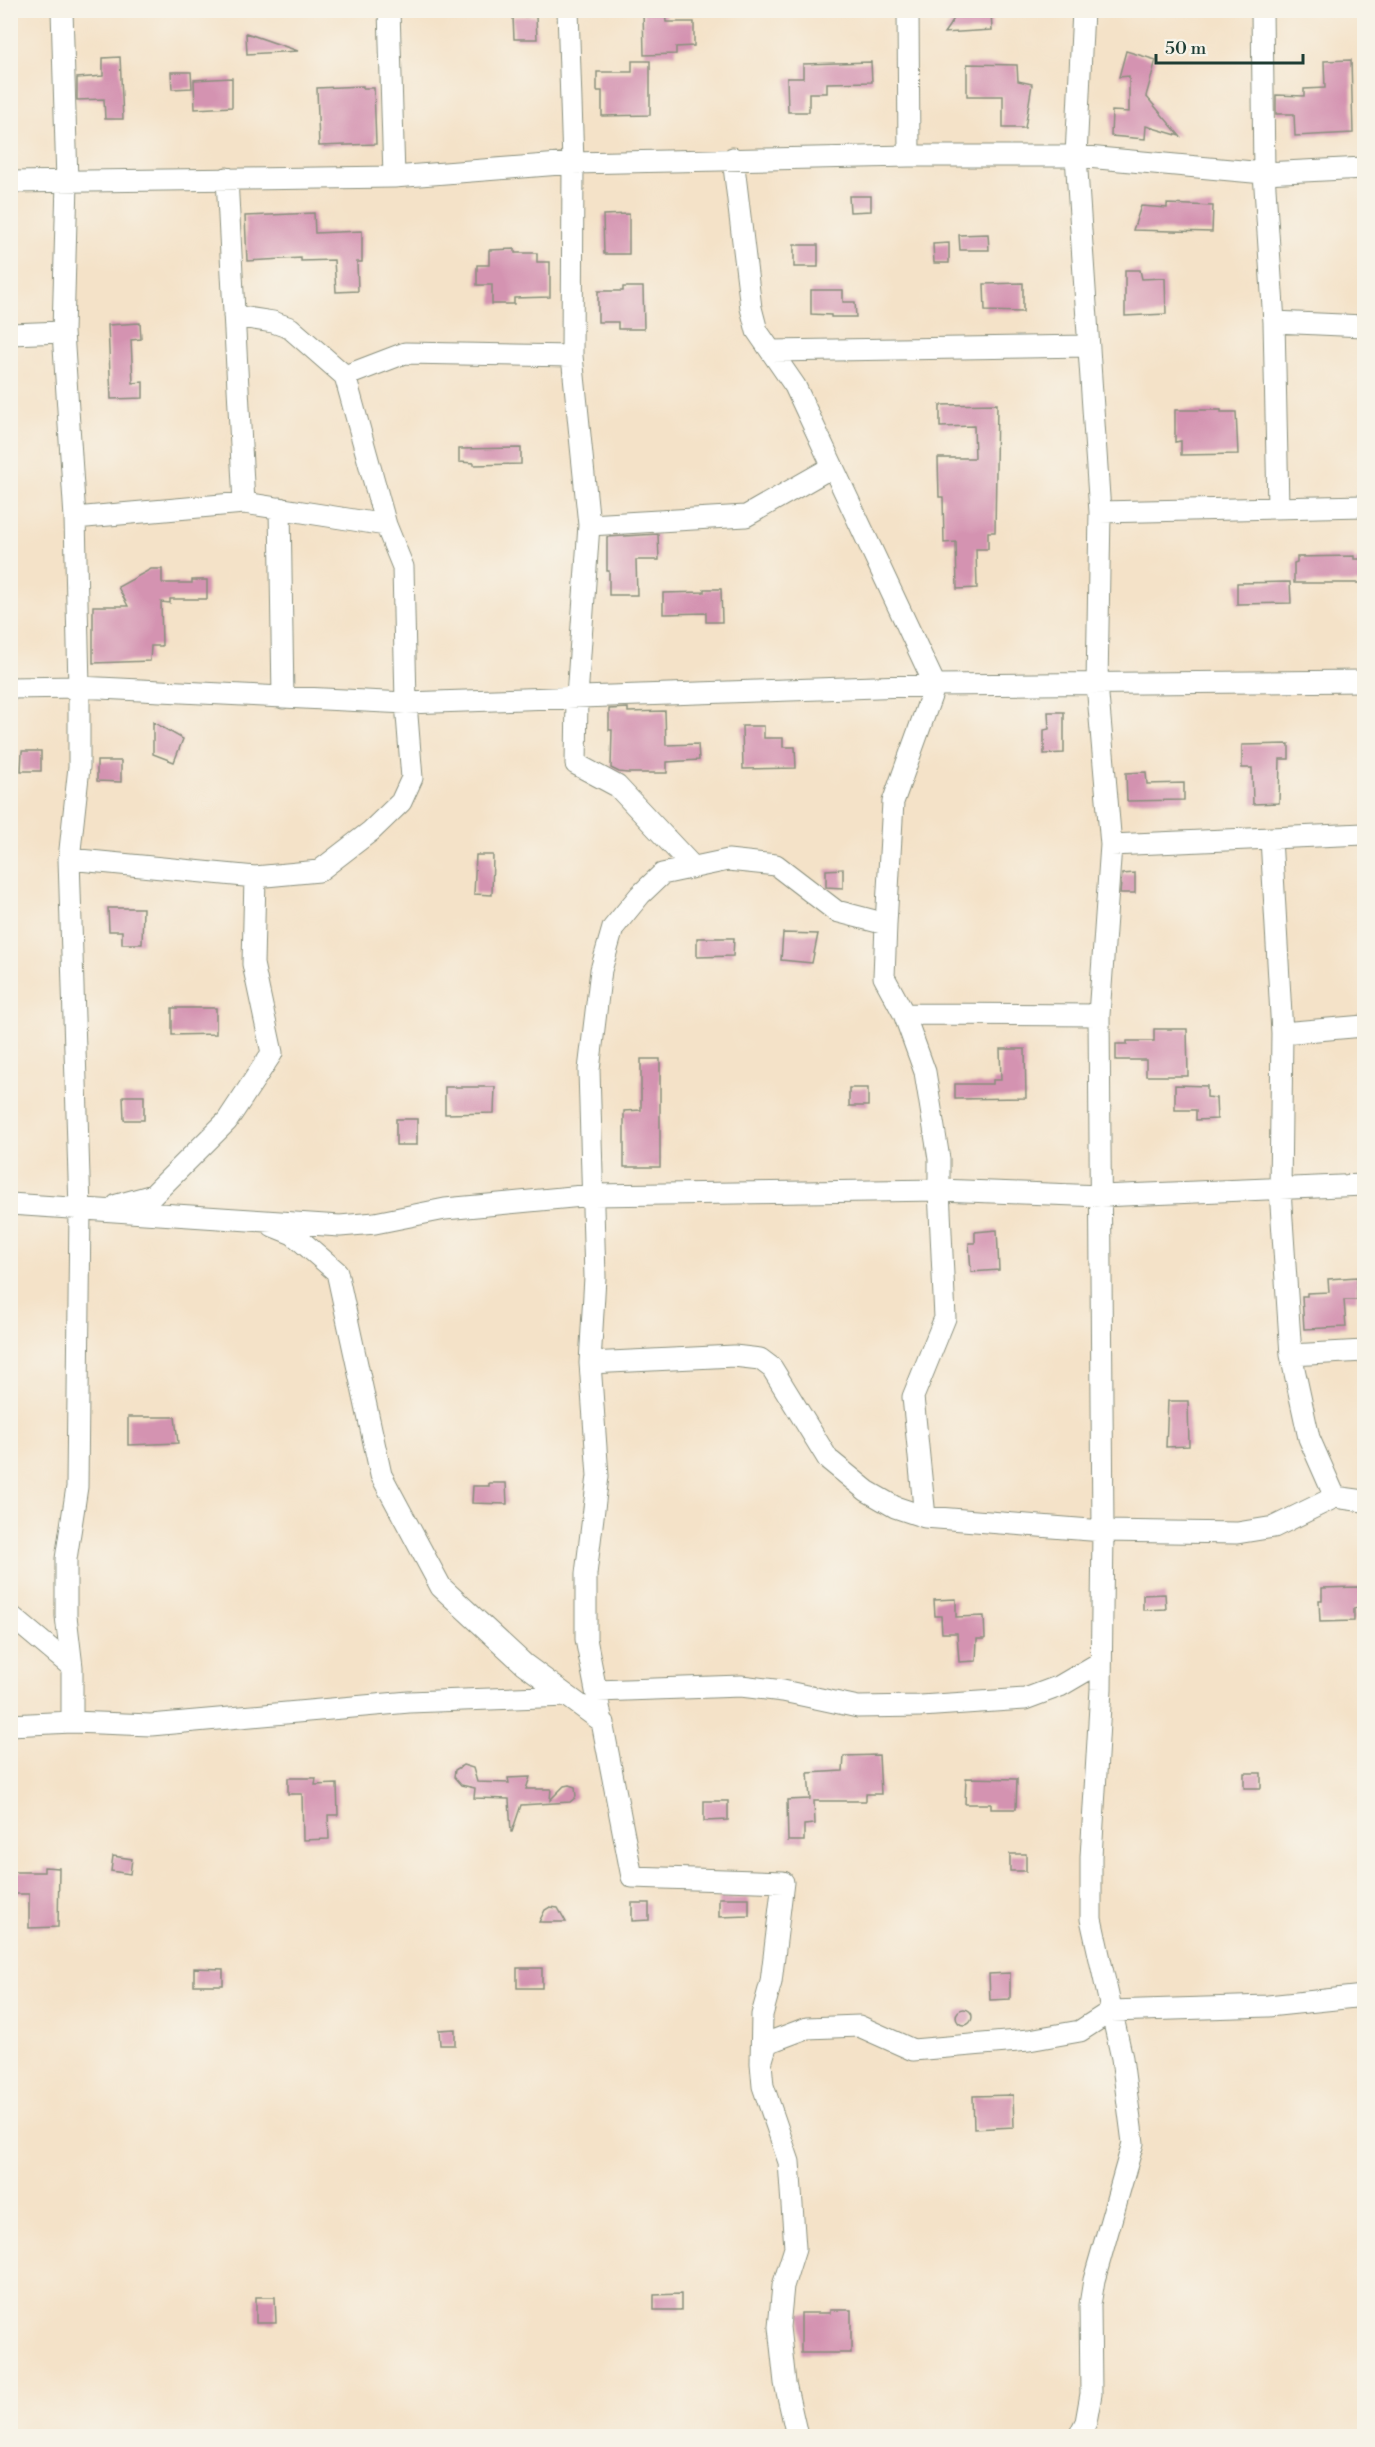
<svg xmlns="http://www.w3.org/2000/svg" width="1375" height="2447" font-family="'Libre Bodoni',serif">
  <rect width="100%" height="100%" fill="#f7f3e8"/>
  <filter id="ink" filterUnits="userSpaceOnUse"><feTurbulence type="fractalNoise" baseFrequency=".0167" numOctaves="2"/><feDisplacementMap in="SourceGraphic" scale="12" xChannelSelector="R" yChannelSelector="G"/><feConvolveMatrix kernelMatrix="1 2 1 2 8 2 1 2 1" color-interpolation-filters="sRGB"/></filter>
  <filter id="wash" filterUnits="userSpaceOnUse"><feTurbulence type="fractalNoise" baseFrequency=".008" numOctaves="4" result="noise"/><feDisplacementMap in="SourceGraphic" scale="24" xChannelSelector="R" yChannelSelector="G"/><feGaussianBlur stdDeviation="1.35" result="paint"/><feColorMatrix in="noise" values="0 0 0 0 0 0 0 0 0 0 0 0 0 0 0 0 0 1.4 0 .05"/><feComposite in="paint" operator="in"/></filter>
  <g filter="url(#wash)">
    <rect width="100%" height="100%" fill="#f4e2c8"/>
    <g id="blocks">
      <path fill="#d493b1" d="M665 10 666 22H694V46L676 47V54L644 55 643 11Z
        M960 10H991L992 30 944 33Z
        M536 16 537 39H514L513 17Z
        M246 33 298 51 247 54Z
        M1126 51 1156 60 1146 96 1180 136 1146 126 1145 139 1111 136 1112 111 1129 112V76L1119 77Z
        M120 57 123 119H105L104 99 77 100V78L103 76V58Z
        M1351 60 1353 133 1295 136 1294 114H1276V95L1304 96V89L1325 88 1324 61Z
        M632 61H650V115L602 116V91H597V72H632Z
        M871 62 872 82 827 83V93H809V112H788L787 78H803V64Z
        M967 64 1017 65 1018 81 1032 84 1025 128H1003V96H967Z
        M171 72H191L192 88 172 89Z
        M232 78V107L195 109 194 80Z
        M363 86V88H374L376 144 319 146 317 88Z
        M849 196H871V211L850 212Z
        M1167 204 1213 206 1212 232 1133 230 1141 206 1167 208Z
        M314 213 315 233 362 231V262H357L358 291 336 292 334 260 301 261V258L247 261 245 216Z
        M629 214V254H604L603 215Z
        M988 234 989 250H960L959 235Z
        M949 243V263H934L933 244Z
        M794 245H818V267H794Z
        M515 249V253H537V262H550V297L514 298V304H492V285H477V265H489V250Z
        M1125 270H1140L1142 279 1165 278 1166 314 1125 316Z
        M1023 283V312L985 311 984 284Z
        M623 287H643L644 329H618V322H598V291H623Z
        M811 290H843V302H855L856 317H831V315L811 314Z
        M140 323 141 339 131 340 133 383 143 382V398L111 399 108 325Z
        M997 404 995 532H988V549H976L977 588 957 589 956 542 944 543 943 497H939L938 458H975L974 426 940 427V405Z
        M1175 410H1221V412H1236L1238 454 1181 455V441L1175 442Z
        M521 448V464L474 465V463L459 462V449Z
        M658 534 659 560H636L637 595H609V571H607V537Z
        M1354 556V559H1365V583H1294V563L1297 562V557Z
        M151 569H162V583H192V580H207V599H170V603L161 602 162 646H151L150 661 93 663V606H128L118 587Z
        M1290 582 1291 603 1237 604V583Z
        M704 589H721L722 622H706V613L663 614V593L704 592Z
        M628 708V712L665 711 666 745 698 744 699 760 667 762V773H628L619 772 611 768 612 730H609V709Z
        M1048 712H1064V753L1044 754V730L1049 729Z
        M153 722 183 739 174 762 153 754Z
        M742 726H764V738H783V747H795L796 768 743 769Z
        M1289 744V759H1280L1279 803 1253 804 1252 768H1242V745Z
        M22 751H41V771H21Z
        M97 761H121V782L97 781Z
        M1146 772 1147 784 1184 783V800L1127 801 1126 773Z
        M476 855H493L492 895 474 894Z
        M843 869V888L826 887V870Z
        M1135 873V893H1120L1122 874Z
        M108 908H143L142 944H122V931H109Z
        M783 933 818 934 812 963 781 960Z
        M697 938H734L733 956 697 957Z
        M172 1008H216V1034L172 1035Z
        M1154 1029H1187L1188 1076H1146V1060H1116V1044H1127V1041H1154Z
        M1000 1049H1025L1026 1098 955 1099V1084H993V1080H1001Z
        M641 1059H660V1167H624V1111L641 1110Z
        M1175 1085 1207 1086V1097L1216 1098 1217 1119 1196 1120V1110H1175Z
        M445 1087H495L494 1113 445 1114Z
        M849 1088H868V1106H849Z
        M123 1096H144V1120H124Z
        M396 1119H417V1145H396Z
        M997 1230 999 1270 971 1272 969 1243H975V1232Z
        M1357 1277V1300H1344L1346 1327 1304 1329 1302 1296H1307V1293L1329 1292 1328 1279Z
        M1168 1401H1188L1189 1446 1166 1447Z
        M128 1417H175L178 1443 128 1445Z
        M489 1483H506L507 1504 472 1503 473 1486H489Z
        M1357 1587 1365 1588V1606L1354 1608V1621L1320 1622 1319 1600H1322V1588Z
        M1165 1594 1166 1609 1143 1610V1595Z
        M956 1599V1617L984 1616 985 1639H977L976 1661 959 1662 957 1633H942L941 1616H935L934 1600Z
        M879 1755 881 1794H866V1801H814L815 1824 804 1825V1841H788L787 1800 810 1799 808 1773 843 1771 844 1756Z
        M463 1765 473 1768 477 1782 509 1783 508 1778 530 1777 526 1789H551L550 1800 564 1786 569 1785 575 1787 576 1797 570 1802 521 1805 512 1832H511L509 1799 474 1798 475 1788 461 1785 454 1777 455 1770Z
        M1244 1773H1261V1788H1244Z
        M288 1778H316L315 1785 337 1784 338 1815H328L329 1839 303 1840 302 1794H288Z
        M966 1778 1017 1779 1016 1809H991V1804H965Z
        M704 1801H728V1820L704 1821Z
        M1010 1854H1026V1871H1010Z
        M113 1856 132 1859 130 1874 111 1871Z
        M44 1867 59 1868 58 1927 29 1928V1894H10V1872H44Z
        M719 1898H749V1916L719 1917Z
        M632 1903H649V1920L632 1921Z
        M550 1907 558 1908 566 1922H539L545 1910Z
        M194 1968 223 1969V1985H194Z
        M517 1968H542V1988H517Z
        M1010 1973V1999L990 2000 989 1974Z
        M956 2017a8 8 0 1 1 16 0a8 8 0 1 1-16 0Z
        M455 2029V2045H440L439 2030Z
        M1013 2095 1014 2127 974 2129 973 2096Z
        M681 2294V2310H654V2295Z
        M256 2297H275L276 2323H256Z
        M830 2310H851V2353H801V2313H830Z"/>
    </g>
  </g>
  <g filter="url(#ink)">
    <use href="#blocks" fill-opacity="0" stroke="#8a907e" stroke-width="1.5"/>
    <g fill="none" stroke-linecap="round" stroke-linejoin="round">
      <defs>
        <path id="minor" d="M389 10 394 177
          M568 10 573 163 572 356 589 525 577 697 576 764 617 786 693 867
          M908 10 909 156
          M1262 10 1264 173 1274 322 1278 507
          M733 158 751 308 757 331 795 386 935 685 893 802 886 924 836 911 776 865 728 860 662 874 640 895 613 928 601 970 589 1070 595 1277 590 1363 598 1476 586 1574V1639L632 1877 783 1882 771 1982 762 2015 761 2063 763 2086 789 2162 795 2248 783 2286 779 2327 785 2383 797 2436
          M227 178 244 503
          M10 182 394 177 573 163 909 156H1076L1264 173 1364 168
          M1274 322 1364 326
          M10 334 63 332
          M771 351 1088 346
          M345 376 405 353 572 356
          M280 508 283 698
          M1100 512 1364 506
          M75 518 244 503 386 525
          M589 525 746 516 832 467
          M10 688 79 687 406 703 935 685 1364 681
          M1271 838 1364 834
          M1111 845 1271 838 1282 1033 1280 1190 1291 1355 1309 1438 1335 1497 1364 1501
          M69 859 255 877 319 871 371 831 401 802 412 778 406 703 403 567 386 525 345 376 290 328 273 322 234 316
          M904 1014 1099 1015
          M1282 1033 1364 1026
          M10 1204 340 1226 375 1223 445 1209 593 1195 939 1190V1159L925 1072 904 1014 884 977 886 924
          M117 1205 153 1195 227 1121 272 1053 253 964 255 877
          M273 1226 293 1234 337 1272 381 1475 441 1587 524 1664 604 1723
          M1291 1355 1364 1351
          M590 1363 734 1356 760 1359 772 1368 828 1459 867 1491 895 1507 925 1517 1103 1531 1237 1533 1274 1527 1335 1497
          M925 1517 913 1397 945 1318 939 1190 1101 1196 1364 1185
          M10 1615 72 1667
          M597 1691 741 1686 783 1691 858 1707 921 1706 1025 1699 1060 1686 1101 1662
          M72 1722 151 1725 409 1702 567 1696
          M10 1725 72 1722V1667L66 1616V1559L77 1487 80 1209 69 859 79 767V687L75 518 63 332 67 182 62 10
          M762 2060 767 2043 807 2028 859 2026 913 2050 1029 2040 1080 2031 1111 2011 1268 2006 1364 1996
          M1079 2436 1086 2422 1091 2394 1090 2305 1094 2280 1133 2143 1122 2058 1091 1919V1857L1101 1689 1103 1531 1099 1015 1111 845 1097 684 1100 512 1076 156 1083 10"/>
      </defs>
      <use href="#minor" stroke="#8a907e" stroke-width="23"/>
      <use href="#minor" stroke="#fff" stroke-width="21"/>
    </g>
  </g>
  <rect width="1375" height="2447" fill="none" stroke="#f7f3e8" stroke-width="36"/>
  <path d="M1156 54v9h147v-9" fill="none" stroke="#1f3d34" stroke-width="3"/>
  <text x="1165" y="54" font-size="18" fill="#1f3d34" stroke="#f7f3e8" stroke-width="4.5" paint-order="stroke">50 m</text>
</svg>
